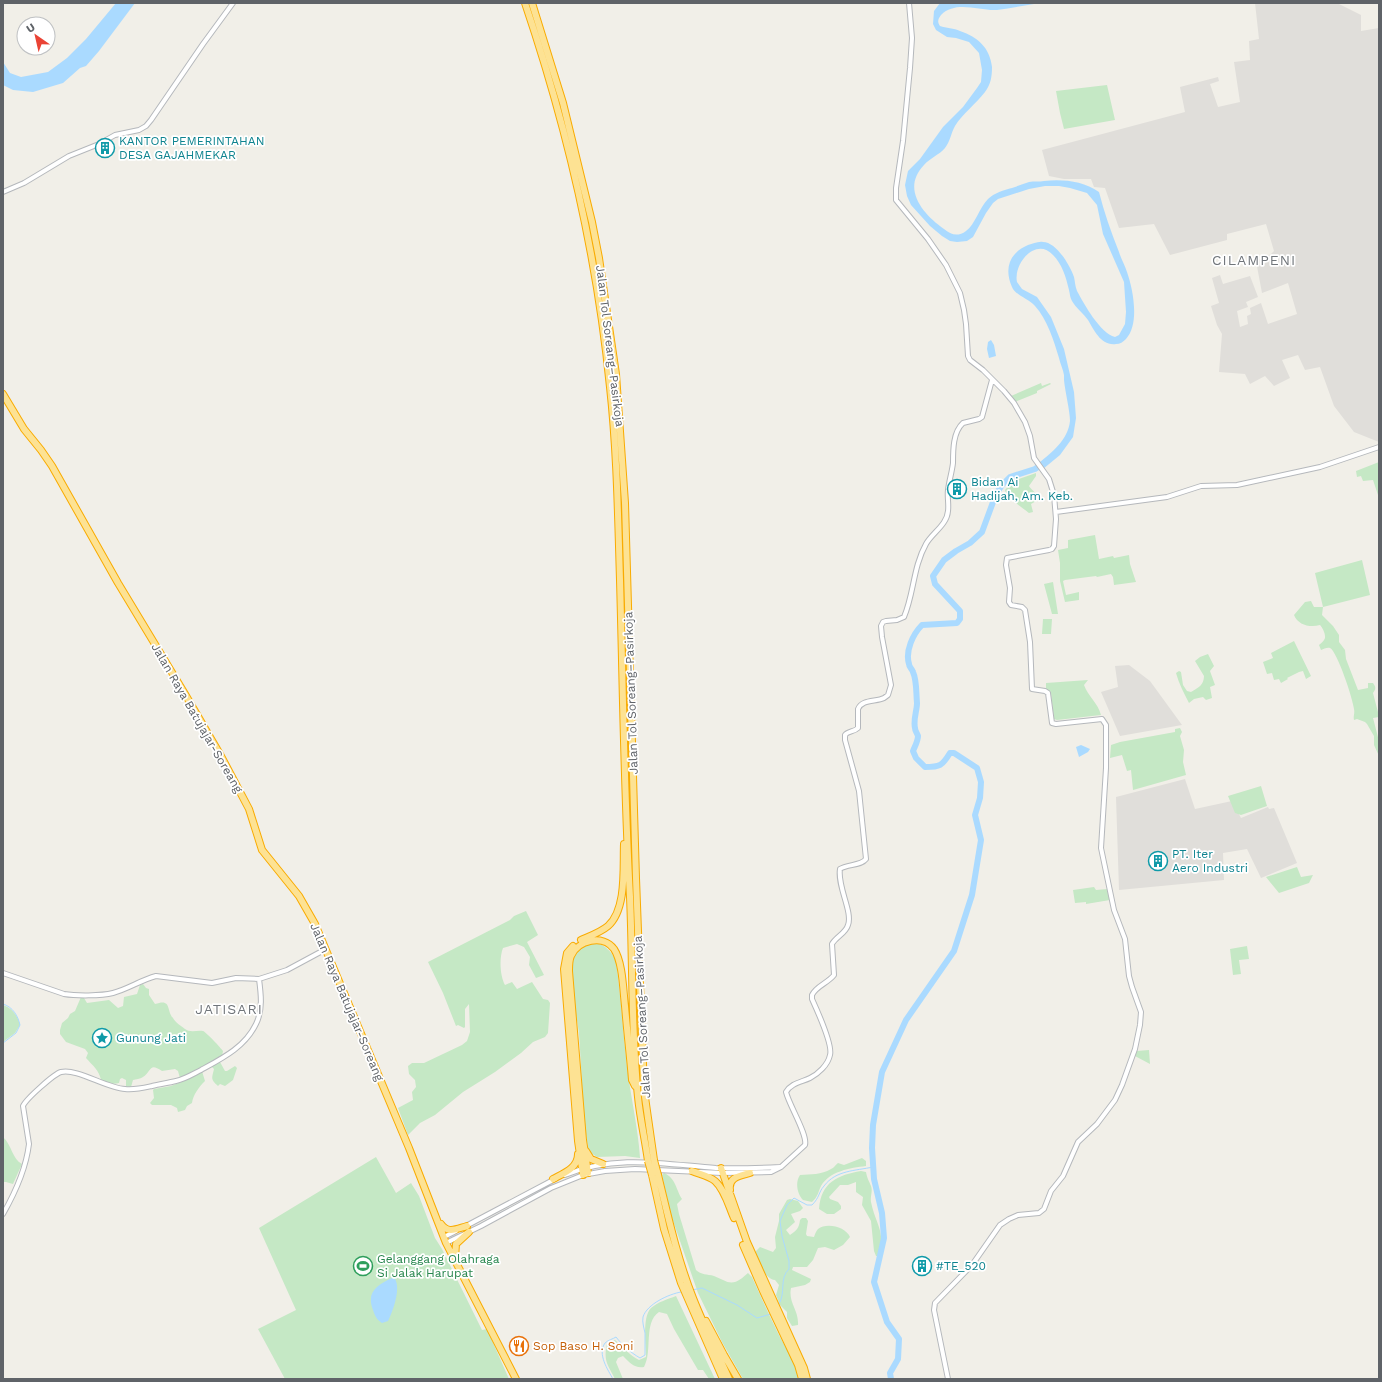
<svg xmlns="http://www.w3.org/2000/svg" width="1382" height="1382" font-family="'Work Sans',sans-serif">
  <rect width="100%" height="100%" fill="#f1efe8"/>
  <path fill="#e0deda" d="M1255 3H1337L1361 15V31L1379 28V442L1354 432 1334 406 1320 367 1305 370 1298 355 1282 360 1290 378 1274 386 1265 376 1250 384 1245 374 1219 372 1222 334 1217 325 1211 306 1219 303 1212 278 1220 275 1223 284 1250 276 1258 297 1246 302 1248 307 1237 311 1240 327 1248 324 1247 316 1251 314 1250 308 1261 303 1268 324 1297 314 1288 283 1262 293 1256 261 1271 254 1274 251 1266 224 1227 234V240L1170 255 1154 224 1119 228 1105 188 1094 187 1091 179H1064L1049 176 1042 150 1185 112 1180 87 1218 77 1219 81 1210 84 1218 107 1240 102 1234 62 1250 60 1249 41 1259 39Z
    M1129 665 1150 681 1182 725 1120 736 1101 692 1118 687 1115 666Z
    M1185 779 1195 809 1232 801 1241 818 1268 807 1269 809 1274 808 1297 863 1261 878 1247 849 1223 853 1224 880 1119 890 1116 797Z"/>
  <path fill="#c5e8c5" d="M1107 85 1115 120 1064 129 1060 113 1056 91Z
    M1041 383 1042 386 1050 383 1051 384 1037 391V393L1015 402 1011 396Z
    M1379 462V495H1378L1373 480 1363 481 1361 476 1357 477 1356 471Z
    M1036 473V476L1029 486C1032 491 1038 493 1038 500L1031 504 1033 512 1029 513C1023 508 1006 497 1005 490L1013 481Z
    M1095 535 1099 559 1113 556 1114 558 1129 555 1130 564 1136 582 1114 585 1113 577 1111 574 1097 577 1096 576 1065 580 1063 581 1066 595 1079 592V600L1065 602 1060 581V563L1058 550 1068 548V540Z
    M1362 560 1370 595 1323 607 1322 615 1333 626 1339 635V642L1345 650 1346 659 1358 690 1368 688V683H1373C1376 687 1376 689 1373 693L1379 716V717L1373 718 1379 741V756L1374 745V736L1367 724 1365 722 1357 719 1354 720C1353 716 1355 714 1354 709 1353 699 1337 651 1330 648 1327 647 1324 649 1321 650L1319 645C1321 643 1323 642 1324 640 1327 637 1323 628 1320 625 1310 628 1298 625 1294 615L1305 602 1311 601 1314 607H1323L1315 573Z
    M1053 582 1058 614H1052L1044 584Z
    M1043 619H1052L1051 634H1042Z
    M1294 641 1311 676 1306 679 1303 671 1299 672 1287 678 1288 679 1281 683 1279 679 1274 680 1272 673 1267 674 1263 662 1273 658 1271 653Z
    M1208 654 1214 666 1210 671 1215 685 1210 687 1212 698 1206 700 1203 697 1194 699 1189 703C1184 693 1179 684 1176 673L1179 671 1181 672 1183 685 1187 691 1191 692C1198 688 1204 685 1204 676L1195 661 1200 657Z
    M1088 680 1084 685C1088 696 1098 703 1101 715L1057 720 1054 719 1051 693 1050 691 1046 690V683Z
    M1180 728 1182 732 1180 736 1184 750 1183 762 1186 775 1133 790 1131 770 1127 771 1122 755 1110 758 1111 745 1120 742 1175 732V729Z
    M1261 786 1267 806 1241 815 1235 813 1228 796Z
    M1297 867 1301 877 1313 875 1309 883 1279 893 1266 877Z
    M1094 887 1096 890 1108 889 1110 900 1086 904V902L1075 903 1073 890Z
    M526 911 538 935 527 942 544 975 536 978 529 965 530 957 524 947 517 944 503 948C499 958 500 976 505 985L512 982 517 989 532 982 543 999 548 1000 550 1003 548 1033 545 1037 533 1042 521 1053 495 1072 463 1092 435 1115 420 1123 408 1135 398 1108 413 1100 412 1092 416 1087 415 1080 409 1074 408 1066 412 1063H424L462 1045 467 1041 470 1032 469 1004 465 1009V1027L464 1028 458 1025 456 1026 443 993 428 962 510 920 514 916Z
    M594 943C605 944 611 951 616 961 621 996 623 1032 627 1067 631 1098 638 1128 640 1158L625 1156 597 1157 591 1153 588 1148C582 1110 582 1072 579 1035 577 1010 565 979 574 956 577 948 586 945 594 943Z
    M1247 946 1249 959 1239 960 1241 974 1233 975 1230 949Z
    M143 984 146 988 149 989V995L155 1004C172 998 166 1010 173 1018 175 1022 181 1026 185 1029 190 1033 197 1030 203 1031 206 1032 221 1048 223 1051L222 1056 220 1058V1062L225 1071H227L235 1066 237 1068 233 1080 225 1086 220 1084 218 1086C210 1079 212 1078 214 1069L210 1065 201 1068 205 1081C199 1087 193 1095 192 1103L187 1106 185 1110 178 1112 177 1108 171 1105H152L150 1103 154 1098 153 1090 154 1089 171 1086 181 1082 178 1071 175 1069 162 1071C149 1062 152 1071 143 1077 140 1079 136 1079 133 1080L131 1087H126V1080L122 1078 120 1079 119 1083C112 1085 108 1083 101 1080 99 1070 93 1066 86 1058L88 1053 85 1049 66 1042 60 1034V1030L62 1023 68 1018 70 1014 75 1011 81 997 84 998 87 1003 109 1000 118 1008 123 1006 124 997 137 994 140 985Z
    M3 1005C12 1008 18 1016 20 1025L15 1033 3 1042Z
    M1149 1050 1150 1064 1135 1056 1137 1051Z
    M3 1137C12 1145 12 1159 22 1164L13 1184 6 1182H3Z
    M376 1157 396 1193 411 1183 419 1196 435 1238 442 1249 482 1330 487 1329 509 1379H285L258 1329 296 1310 259 1228Z
    M862 1158 866 1161V1166C850 1168 830 1171 821 1186 818 1192 818 1197 812 1202L803 1200C797 1194 795 1182 800 1175 811 1174 821 1175 831 1169 834 1168 835 1165 838 1163L844 1165Z
    M861 1171 866 1172C867 1178 869 1181 871 1186 873 1191 870 1197 871 1202 875 1223 887 1233 878 1256H876L874 1251 871 1221 862 1205 863 1197 856 1192V1182L848 1185H840L829 1197 830 1199 838 1202 841 1206V1209L834 1214H827L819 1209C821 1182 838 1175 861 1171Z
    M664 1173C676 1178 676 1190 682 1199L677 1204 679 1214 696 1270C701 1275 707 1274 714 1276 717 1277 720 1279 723 1280 734 1286 740 1280 748 1273L752 1277C760 1295 768 1313 777 1331 784 1346 797 1362 798 1379H743L722 1342 698 1293 671 1215 662 1175Z
    M790 1199 798 1201 803 1208 800 1211 791 1214 795 1222 786 1230 790 1235C797 1230 799 1228 800 1220L802 1218H806L808 1221 806 1234 807 1236 814 1237C815 1234 816 1231 818 1229 827 1222 846 1227 850 1237L843 1245 834 1250 825 1247 818 1248 813 1260 807 1267H793L792 1270 811 1279 810 1282 805 1285 791 1288C788 1303 799 1310 798 1325L792 1326 787 1318V1312L780 1305 776 1295 779 1285 775 1280C764 1279 759 1261 755 1252L760 1247 773 1252 776 1248 775 1237 779 1221V1214L787 1200Z
    M676 1296 715 1379H709L703 1370H698L674 1329 667 1314 659 1312C643 1323 653 1351 644 1367 635 1369 629 1362 623 1356L618 1358 616 1362 623 1379H615C608 1365 603 1361 607 1344L615 1340C623 1347 629 1355 639 1360L646 1357C646 1344 642 1317 651 1308 658 1302 668 1299 676 1296Z"/>
  <path fill="#aadaff" d="M116 3H135L99 51 86 66 80 68 63 83 33 92 13 90 3 85V62L10 73 21 77 48 72 67 58 86 39Z
    M940 3H1040C1026 5 1012 8 997 10 979 11 956 0 941 15 938 19 937 22 940 26 946 28 954 28 960 31 978 37 990 48 992 67 992 76 991 84 985 92 976 104 963 113 955 126 951 133 950 142 945 148 939 155 930 158 924 165 901 189 923 214 944 229 951 235 958 237 966 231 975 225 979 208 988 199 994 193 1004 190 1012 188 1018 186 1023 184 1029 182 1034 181 1039 182 1044 181 1063 179 1083 181 1099 192 1104 212 1111 232 1119 252 1121 259 1125 265 1127 272 1133 289 1140 324 1126 339 1123 342 1120 344 1116 344 1101 346 1094 330 1088 320 1083 313 1076 308 1072 301 1070 298 1070 294 1069 290 1066 277 1062 264 1053 255 1036 236 1013 264 1017 282L1022 289 1037 297 1051 317 1064 349 1074 392 1076 418 1073 437 1060 455 1043 469 1039 463C1052 452 1068 440 1070 421 1070 411 1065 391 1064 380V375C1063 369 1060 363 1059 358 1054 341 1047 319 1035 306 1029 299 1015 295 1012 287 1004 269 1009 253 1028 245 1033 244 1038 241 1043 242 1056 242 1070 265 1074 277 1075 281 1075 286 1077 291 1084 304 1100 333 1115 337L1119 335 1125 324 1126 312 1124 282 1103 234 1097 205 1087 193 1070 188 1059 186H1045L1029 189 998 199 993 203 986 213 973 237 967 241 957 242 950 241 942 236 930 226 911 205 907 196 905 185 908 171 920 159 943 127 963 107 977 88 981 82 982 70 979 53 969 42 956 38 947 37 936 30 933 24 934 11Z
    M991 340 994 345 996 356 989 358 987 349 988 342Z
    M1081 745 1090 749 1088 752 1079 757 1076 747Z
    M392 1278 395 1279C401 1289 393 1311 388 1321L382 1323C377 1320 375 1316 373 1310 366 1292 377 1285 392 1278Z"/>
  <g fill="none" stroke-linecap="round" stroke-linejoin="round">
    <path stroke="#aadaff" stroke-width="1" d="M3 1004C13 1007 18 1016 20 1025L16 1033 3 1043
      M692 1290 702 1288 737 1305 757 1318 771 1314
      M779 1304C786 1293 779 1278 789 1269V1261L782 1236 780 1221 787 1205 794 1198 807 1205H812C820 1197 818 1193 824 1186 836 1170 855 1171 873 1167
      M613 1379C608 1370 597 1354 605 1343 608 1340 613 1339 616 1337 623 1346 630 1352 640 1358L645 1355C645 1348 645 1340 645 1333 644 1328 642 1322 643 1317 647 1304 669 1294 681 1292"/>
    <path stroke="#aadaff" stroke-width="6" d="M891 1379 890 1373 898 1359 899 1339 887 1322 874 1282 884 1238 882 1213 874 1179 872 1148 873 1125 882 1072 906 1020 954 951 972 895 981 840 975 815 980 798 981 782 977 768 954 753H950C942 766 940 767 925 767L916 758 913 751C915 746 918 741 918 736 917 733 915 731 915 728 913 719 917 711 917 703 916 693 917 681 913 672 912 669 909 667 909 664 905 651 913 634 922 625L957 623 960 619V611L935 584 933 576 944 560 956 551 970 543 982 532 996 494 1002 485 1010 477 1035 469 1044 463"/>
    <defs>
      <path id="minor" d="M909 3 912 38 910 68 903 141 896 188V200L928 239 946 265 960 293 964 310 966 324 968 356 970 360 983 370 1004 391 1014 403 1025 422 1030 436 1034 458 1049 479 1054 495 1056 519 1054 546 1052 549 1049 550 1007 558 1006 565 1010 588 1009 602 1011 605 1022 607 1025 610 1030 642 1032 689 1045 691 1048 693 1052 723 1056 724 1102 719 1106 725V768L1101 848 1114 910 1125 939 1129 976 1132 987 1141 1012 1140 1025 1135 1049 1122 1085 1115 1100 1097 1124 1078 1142 1063 1176 1051 1191 1044 1209 1039 1213 1018 1215 1009 1219 1000 1225 972 1265 935 1303 934 1310 948 1379
        M3 192 24 183 69 156 99 144 115 135 139 130 146 126 151 120 203 44 233 3
        M1056 512 1167 497 1201 486 1237 485 1320 467 1379 447
        M3 973 64 994C76 996 101 996 113 993 128 989 141 980 156 976L212 983 236 978 259 979 287 970 326 949
        M565 1175C617 1154 663 1164 716 1168 737 1169 759 1168 780 1167
        M3 1214C15 1193 26 1169 29 1144L23 1106C26 1099 54 1074 61 1072 77 1068 106 1088 125 1089 135 1090 143 1088 152 1086 160 1084 168 1083 176 1081 185 1079 193 1074 201 1070 223 1058 245 1047 256 1024 263 1010 261 994 259 979
        M466 1226 555 1179
        M444 1237 456 1231
        M446 1243 481 1226 551 1188 583 1175 605 1171 635 1169 722 1173 771 1172 781 1167 805 1145C808 1135 789 1105 786 1092 791 1083 802 1082 810 1078 818 1074 828 1065 830 1055 833 1045 817 1010 812 999V995C816 986 828 983 834 975L832 944C836 937 846 933 848 925 853 912 837 886 840 869 847 864 861 866 866 859L859 791 845 740V735C848 731 854 732 858 728V709C862 699 876 702 884 698L888 695 891 685 882 637 881 626 883 622 886 621 897 620 904 617C914 594 913 567 926 544 932 533 947 525 948 511 949 504 947 497 948 490 949 481 952 472 953 463 953 450 953 432 963 423L979 419 982 417 992 380"/>
      <path id="highway" d="M525 3C567 127 597 256 610 387 617 451 618 515 620 580 623 686 624 792 630 897 633 964 631 1031 638 1097 640 1118 645 1139 648 1161
        M532 3 563 103 592 222 599 258 616 374 625 503 636 878 644 1090 654 1160
        M3 394 24 429 41 450 52 466 118 583 185 694 221 756 249 809 262 850 299 896 315 924 409 1148 446 1243 516 1379
        M581 940C590 936 601 932 608 926 627 909 623 867 624 844
        M573 946 567 953 564 969 578 1141 583 1175
        M586 1151 591 1159 603 1164
        M721 1168 747 1242 804 1368 807 1379
        M692 1171C699 1174 709 1176 715 1181 725 1190 729 1207 734 1218
        M588 1173 583 1140 569 971C569 966 569 960 571 956 578 940 603 934 614 949 623 963 623 990 625 1006 627 1031 630 1055 632 1080L635 1086
        M652 1175 664 1229 681 1283 723 1379
        M658 1175C668 1216 677 1258 693 1298 704 1326 717 1352 729 1379
        M553 1179C564 1173 578 1168 578 1154
        M730 1190C728 1177 740 1176 750 1173
        M441 1224C448 1234 456 1229 467 1226
        M743 1245 763 1291 798 1365 802 1379
        M455 1258 456 1244 469 1232
        M706 1321 724 1355 738 1379"/>
    </defs>
    <use href="#minor" stroke="#b5b8bc" stroke-width="6"/>
    <use href="#highway" stroke="#f9ab00" stroke-width="8"/>
    <use href="#minor" stroke="#fff" stroke-width="4"/>
    <use href="#highway" stroke="#fde293" stroke-width="6"/>
    <defs>
      <path id="highway-bridge" d="M654 1160 658 1175
        M648 1161 652 1175"/>
    </defs>
    <use href="#highway-bridge" stroke="#f9ab00" stroke-width="8" stroke-linecap="butt"/>
    <use href="#highway-bridge" stroke="#fde293" stroke-width="6"/>
  </g>
  <defs>
    <symbol id="building-ring" viewBox="-11 -11 22 22"><circle r="9.5" fill="#fff" stroke="#0f9aa8" stroke-width="1.5"/><path d="M-4-6H4V6H1V3H-1V6H-4ZM-2.5-4.3h1.7v1.8h-1.7ZM.8-4.3h1.7v1.8H.8ZM-2.5-1h1.7V.8h-1.7ZM.8-1h1.7V.8H.8Z" fill="#0f9aa8"/></symbol>
    <symbol id="sight-ring" viewBox="-11 -11 22 22"><circle r="9.5" fill="#fff" stroke="#0f9aa8" stroke-width="1.5"/><path d="M0-6L1.8-2.2L6-1.7L2.9 1.2L3.7 5.4L0 3.3L-3.7 5.4L-2.9 1.2L-6-1.7L-1.8-2.2Z" fill="#0f9aa8"/></symbol>
    <symbol id="stadium-ring" viewBox="-11 -11 22 22"><circle r="9.5" fill="#fff" stroke="#2e9e5b" stroke-width="1.5"/><path d="M0-5a6.5 5 0 1 0 0 10a6.5 5 0 1 0 0-10ZM-3.5-1.8h7v3.6h-7Z" fill="#2e9e5b"/></symbol>
    <symbol id="restaurant-ring" viewBox="-11 -11 22 22"><circle r="9.5" fill="#fff" stroke="#e8710a" stroke-width="1.5"/><path d="M-5-6h1v4h1v-4h1v4h1v-4h1v5L-1.5 .5V6h-2V.5L-5-1ZM5-6V6H3V1.5H1.5Q1.5-4 5-6Z" fill="#e8710a"/></symbol>
  </defs>
  <g fill-rule="evenodd">
    <use href="#building-ring" x="94" y="137" width="22" height="22"/>
    <use href="#building-ring" x="946" y="478" width="22" height="22"/>
    <use href="#building-ring" x="1147" y="850" width="22" height="22"/>
    <use href="#sight-ring" x="91" y="1027" width="22" height="22"/>
    <use href="#stadium-ring" x="352" y="1255" width="22" height="22"/>
    <use href="#building-ring" x="911" y="1255" width="22" height="22"/>
    <use href="#restaurant-ring" x="508" y="1335" width="22" height="22"/>
  </g>
  <g text-anchor="middle" dominant-baseline="central" stroke-width="3.5" stroke-linejoin="round" paint-order="stroke">
    <g font-size="12" fill="#0d838f" stroke="#fff" text-anchor="start">
      <text x="119" y="141">KANTOR PEMERINTAHAN<tspan x="119" dy="14">DESA GAJAHMEKAR</tspan></text>
      <text x="971" y="482">Bidan Ai<tspan x="971" dy="14">Hadijah, Am. Keb.</tspan></text>
      <text x="1172" y="854">PT. Iter<tspan x="1172" dy="14">Aero Industri</tspan></text>
      <text x="116" y="1038">Gunung Jati</text>
      <text x="936" y="1266">#TE_520</text>
    </g>
    <g font-size="12" fill="#5f6368" stroke="#fff">
      <text transform="translate(610 346) rotate(83)">Jalan Tol Soreang–Pasirkoja</text>
      <text transform="translate(631 693) rotate(-92)">Jalan Tol Soreang–Pasirkoja</text>
      <text transform="translate(197 718) rotate(60)">Jalan Raya Batujajar-Soreang</text>
      <text transform="translate(347 1002) rotate(67)">Jalan Raya Batujajar-Soreang</text>
      <text transform="translate(642 1017) rotate(-93)">Jalan Tol Soreang–Pasirkoja</text>
    </g>
    <g font-size="12" fill="#27864d" stroke="#fff" text-anchor="start">
      <text x="377" y="1259">Gelanggang Olahraga<tspan x="377" dy="14">Si Jalak Harupat</tspan></text>
    </g>
    <g font-size="12" fill="#c56008" stroke="#fff" text-anchor="start">
      <text x="533" y="1346">Sop Baso H. Soni</text>
    </g>
    <g font-size="14" letter-spacing="1" fill="#70757a" stroke="#fff">
      <text x="1254" y="260">CILAMPENI</text>
      <text x="229" y="1009">JATISARI</text>
    </g>
  </g>
  <rect width="1382" height="1382" fill="none" stroke="#5f6368" stroke-width="8"/>
  <g transform="translate(36 36) rotate(326)"><circle r="19" fill="#ffffff" stroke="#bfc1c3"/>
  <path d="M0-3L7 15L0 10L-7 15Z" fill="#ea4335"/>
  <text y="-6" font-size="11" font-weight="bold" text-anchor="middle" fill="#5f6368">U</text>
  </g>
</svg>
